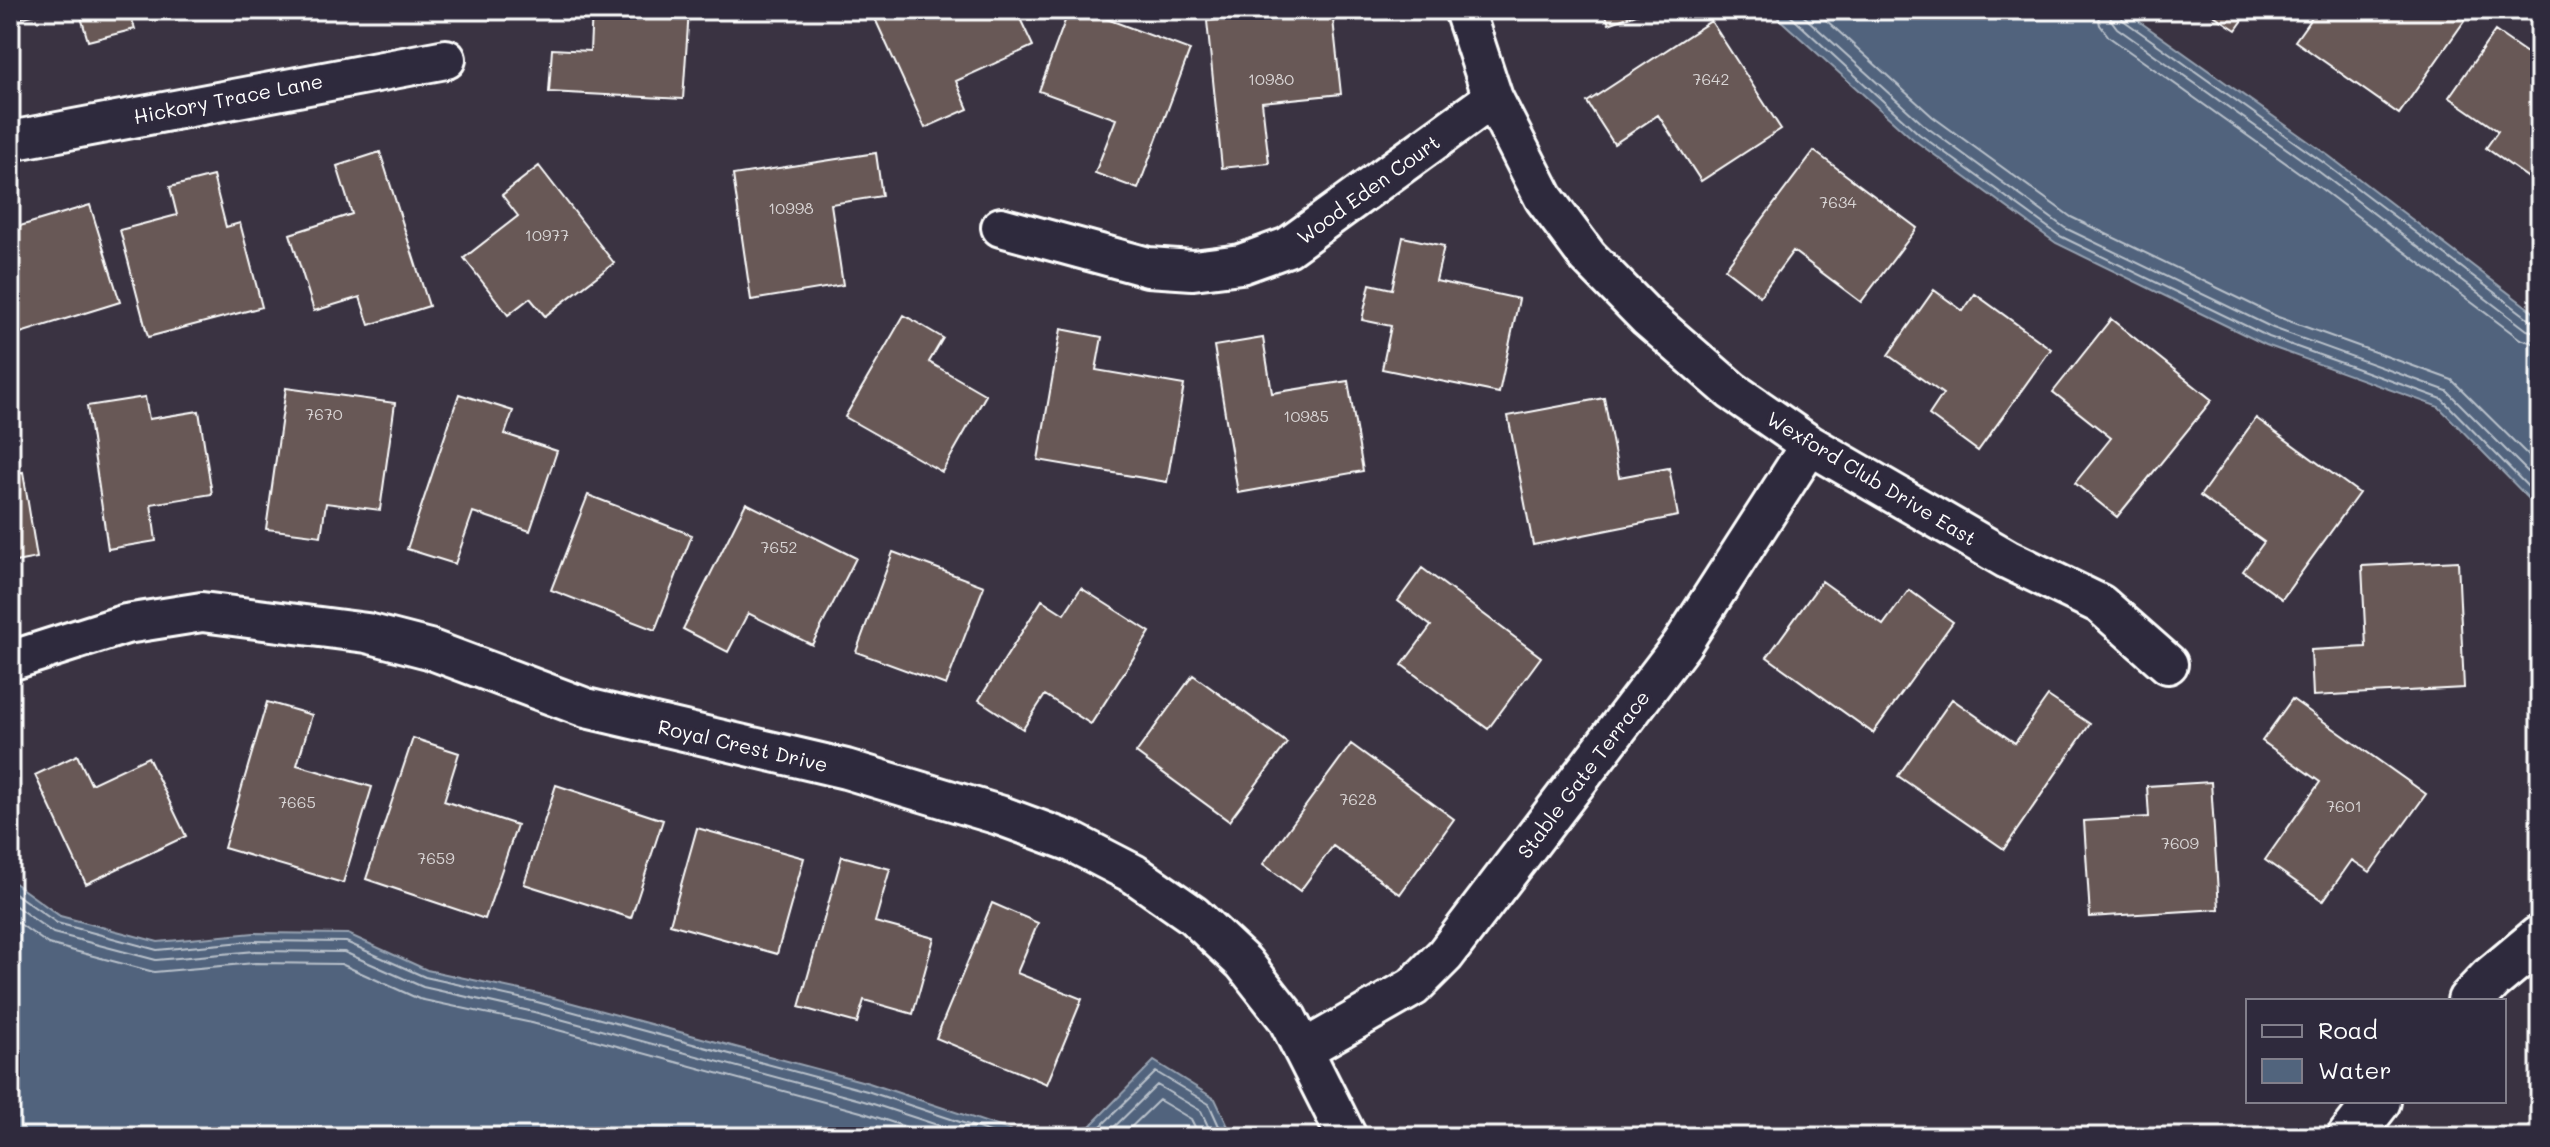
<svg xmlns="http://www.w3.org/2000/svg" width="2550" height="1147" font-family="Mali,sans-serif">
  <rect width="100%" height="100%" fill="#3a3342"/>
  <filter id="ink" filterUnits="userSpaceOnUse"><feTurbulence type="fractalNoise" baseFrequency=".0125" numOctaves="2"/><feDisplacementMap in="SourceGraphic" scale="16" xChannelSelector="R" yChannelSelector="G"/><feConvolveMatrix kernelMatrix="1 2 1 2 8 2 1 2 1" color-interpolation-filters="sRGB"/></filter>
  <g filter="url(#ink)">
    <path fill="#51647d" stroke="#97a2b1" stroke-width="2" d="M1776 10H2123L2329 156 2540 317V510L2439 407 2266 345 2056 243 1914 140 1778 18Z
      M10 880 60 916 158 942 254 933 348 934 427 970 539 994 869 1083 1027 1136 1090 1126 1154 1061 1215 1099 1233 1137H10Z"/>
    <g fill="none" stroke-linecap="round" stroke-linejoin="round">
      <path stroke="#b9c1cb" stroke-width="2" d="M1784 10 1919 134 2060 236 2269 337 2442 399 2540 499
        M1797 10 1925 126 2065 228 2273 328 2447 391 2540 484
        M1815 10 1933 117 2071 217 2278 317 2452 380 2540 467
        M2097 10 2100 25 2109 37 2311 181 2520 339 2540 345
        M2109 10 2111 20 2117 28 2318 171 2527 330 2540 333
        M2119 10 2123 20 2324 163 2532 321 2540 323
        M10 890 57 923 157 950 254 941 346 942 425 977 537 1002 867 1091 1005 1137
        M10 902 53 933 156 960 255 951 344 952 423 987 534 1012 864 1101 974 1137
        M10 917 48 944 154 972 255 963 341 964 419 999 532 1023 861 1112 936 1137
        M1070 1137 1095 1132 1156 1072 1209 1104 1224 1137
        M1104 1137 1157 1085 1201 1111 1213 1137
        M1121 1137 1159 1100 1191 1119 1200 1137"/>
    </g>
    <path fill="#685856" stroke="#fff" stroke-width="2" d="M10 10H51L10 21Z
      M79 10H129L135 29 88 41Z
      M592 10H689L683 99 549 92 552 49 590 51Z
      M871 10H1016L1033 46 956 81 968 109 925 128Z
      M1069 10H1083L1190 50 1138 189 1095 173 1116 119 1039 91Z
      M1311 10H1332L1341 94 1262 102 1269 163 1222 168 1207 21Z
      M1604 10H1647L1609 24Z
      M2206 10H2250L2236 30Z
      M2317 10H2472L2399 114 2295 41Z
      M1711 21 1781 129 1701 181 1658 115 1614 144 1587 102Z
      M2495 31 2540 62V186L2486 148 2498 131 2449 97Z
      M1814 151 1917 228 1861 302 1793 251 1760 296 1725 269Z
      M380 152 429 306 369 325 360 297 314 311 290 234 352 214 337 166Z
      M876 153 882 196 831 204 843 285 751 300 733 175Z
      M539 166 614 263 545 316 530 298 508 315 464 258 518 216 502 195Z
      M213 176 226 227 240 223 262 307 148 337 120 230 177 215 170 187Z
      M90 205 120 302 11 336 10 229Z
      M1403 237 1444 246 1436 281 1519 299 1499 393 1382 369 1391 326 1362 320 1370 284 1392 289Z
      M1934 290 1963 311 1975 294 2051 349 1978 451 1929 415 1943 394 1888 355Z
      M904 315 943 338 929 362 986 395 942 472 845 417Z
      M2111 319 2212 400 2117 517 2075 483 2111 438 2053 392Z
      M1061 329 1102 337 1096 370 1184 385 1167 482 1038 460Z
      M1263 338 1272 393 1348 381 1363 471 1238 493 1214 346Z
      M286 388 395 403 380 510 326 503 321 536 266 529Z
      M459 394 513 411 505 434 557 451 530 531 473 512 455 564 407 549Z
      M145 397 149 419 199 411 212 494 151 504 156 541 108 549 87 406Z
      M1604 398 1619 477 1669 468 1678 516 1533 545 1508 416Z
      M2256 418 2359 493 2282 599 2243 571 2264 542 2200 496Z
      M23 472 37 558 10 563V474Z
      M588 495 692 535 655 630 551 590Z
      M746 503 856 558 812 645 748 613 728 652 683 629Z
      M893 552 984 586 946 685 856 652Z
      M2458 561 2464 688 2313 696 2311 650 2366 647 2362 566Z
      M1422 568 1541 657 1488 729 1402 665 1431 626 1398 601Z
      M1822 581 1883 625 1909 590 1953 622 1873 733 1767 657Z
      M1081 588 1150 632 1091 724 1045 695 1023 729 979 700 1042 600 1064 614Z
      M1193 675 1287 743 1229 821 1136 753Z
      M2048 696 2090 724 2004 849 1898 776 1952 699 2015 743Z
      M2292 699 2426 794 2370 872 2352 860 2323 901 2265 860 2320 782 2262 741Z
      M267 702 312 715 297 765 372 787 343 883 224 848Z
      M413 738 459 753 444 801 517 825 485 919 366 879Z
      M1351 744 1454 819 1400 894 1333 846 1300 891 1263 864Z
      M77 755 91 784 148 757 186 836 86 884 35 775Z
      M2211 782 2219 909 2090 917 2084 821 2149 817 2147 786Z
      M556 785 663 820 631 918 524 884Z
      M697 828 804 858 777 954 670 924Z
      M842 856 890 869 875 922 934 938 913 1014 864 1000 857 1023 799 1007Z
      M992 903 1038 923 1017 973 1082 999 1047 1084 936 1038Z"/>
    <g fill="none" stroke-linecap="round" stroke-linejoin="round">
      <defs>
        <path id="minor" d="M1464 10 1493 98 1544 198 1588 257 1648 318 1732 391 1810 445 2007 559 2100 604 2168 664
          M10 141 446 59
          M1001 227 1148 267 1193 270 1241 264 1288 247 1493 98
          M10 661 126 624 202 612 367 633 429 649 586 708 846 769 999 815 1072 842 1134 874 1193 915 1244 963 1287 1018 1347 1137
          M1303 1050 1413 987 1445 955 1682 644 1810 445"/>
        <path id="tertiary" d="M2470 1001 2491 979 2540 938
          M2350 1137 2378 1101"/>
      </defs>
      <use href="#minor" stroke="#fff" stroke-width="44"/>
      <use href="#tertiary" stroke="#fff" stroke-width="50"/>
      <use href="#minor" stroke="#2f2a3d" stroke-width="38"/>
      <use href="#tertiary" stroke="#2f2a3d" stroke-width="44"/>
    </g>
  </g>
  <g text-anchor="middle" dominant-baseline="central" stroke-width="8" stroke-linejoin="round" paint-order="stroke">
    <g font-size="16" fill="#d9d5d5">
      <text x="1271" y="78">10980</text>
      <text x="1711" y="78">7642</text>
      <text x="1838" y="201">7634</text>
      <text x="791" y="207">10998</text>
      <text x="547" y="234">10977</text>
      <text x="324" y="413">7670</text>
      <text x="1306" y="415">10985</text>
      <text x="779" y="546">7652</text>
      <text x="1358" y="798">7628</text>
      <text x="297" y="801">7665</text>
      <text x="2344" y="805">7601</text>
      <text x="2180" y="842">7609</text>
      <text x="436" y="857">7659</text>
    </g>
    <g font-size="20" fill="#fff" stroke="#2f2a3d">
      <text transform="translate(228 98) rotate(-11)">Hickory Trace Lane</text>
      <text transform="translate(1368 189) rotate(-36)">Wood Eden Court</text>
      <text transform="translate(1872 478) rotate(31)">Wexford Club Drive East</text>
      <text transform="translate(743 745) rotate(13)">Royal Crest Drive</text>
      <text transform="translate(1583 774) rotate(-53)">Stable Gate Terrace</text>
    </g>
  </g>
  <rect width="2550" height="1147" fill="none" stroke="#2f2a3d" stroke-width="40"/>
  <rect x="20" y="20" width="2510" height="1107" fill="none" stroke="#fff" stroke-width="3" filter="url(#ink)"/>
  <rect x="2246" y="999" width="260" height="104" fill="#2f2a3d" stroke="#827f8b" stroke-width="2"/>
  <rect x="2262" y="1025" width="40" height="12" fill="#2f2a3d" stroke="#827f8b" stroke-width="2"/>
  <text x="2318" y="1039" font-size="24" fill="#ffffff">Road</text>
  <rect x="2262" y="1059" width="40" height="24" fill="#51647d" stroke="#827f8b" stroke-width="2"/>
  <text x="2318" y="1079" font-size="24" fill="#ffffff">Water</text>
</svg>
